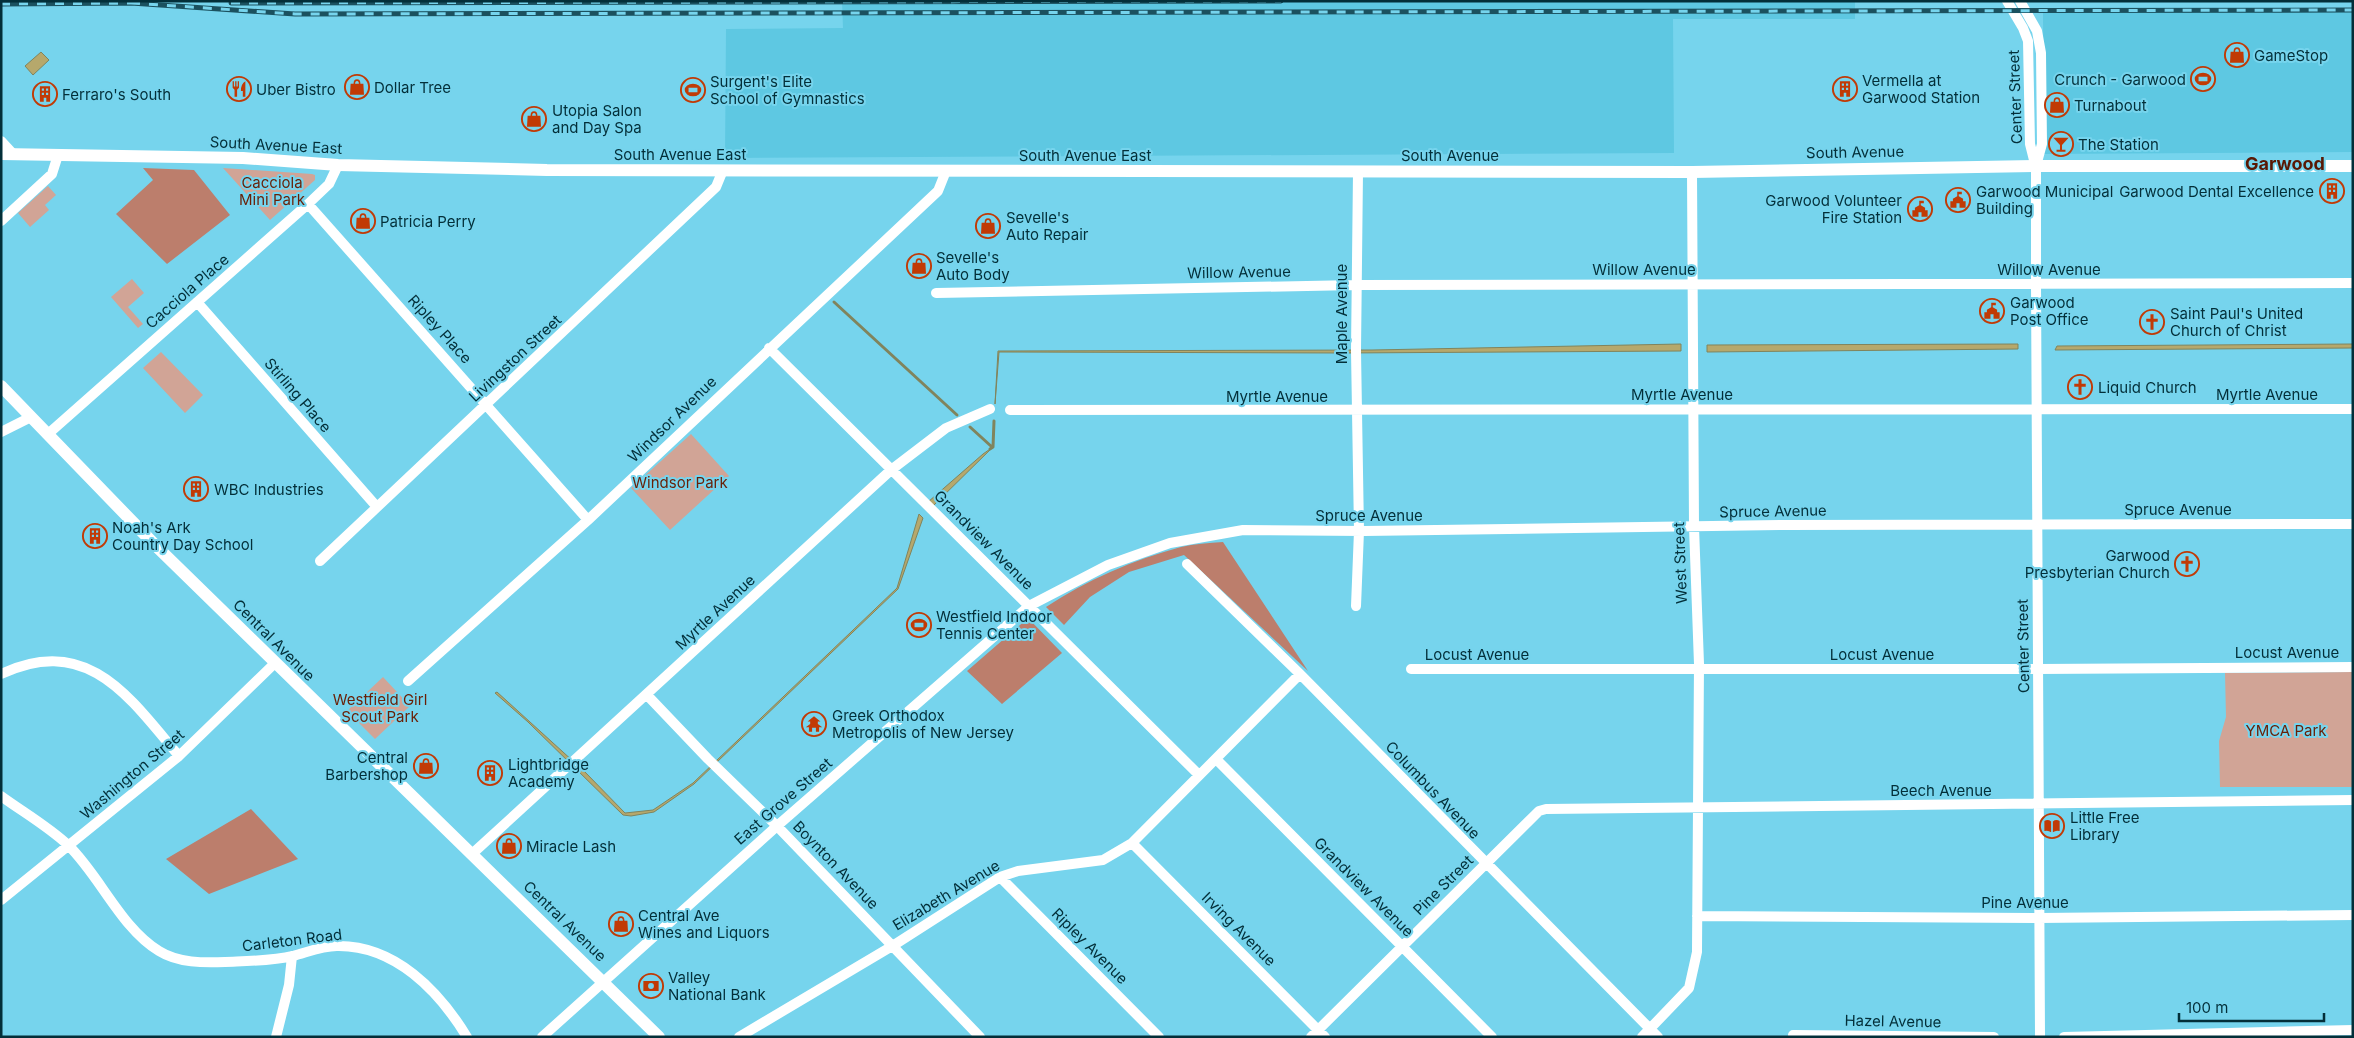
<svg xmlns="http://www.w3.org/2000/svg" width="2354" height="1038" font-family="Inter,sans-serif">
  <rect width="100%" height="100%" fill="#76d4ed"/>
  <path fill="#5ec8e2" d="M842 1H1855V19H1673L1674 153 725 158 726 29 843 28Z
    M2353 9V152L2044 154 2043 12Z"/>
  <path fill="#d1a496" d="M223 168 312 174 315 175V180L270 220Z
    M48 186 56 195 45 205 49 210 30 227 18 213Z
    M132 279 144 293 128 307 143 324 138 328 111 297Z
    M161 352 203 395 185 413 143 368Z
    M691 434 729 476 670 530 631 488Z
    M2353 672V787H2220L2219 741 2226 717 2225 673Z
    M383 677 410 706 375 739 347 711Z"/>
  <path fill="#bc7e6c" d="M143 168 194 170 230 215 167 264 116 214 153 180Z
    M1223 542 1308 671 1184 555 1129 572 1090 597 1064 625 1046 607C1087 580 1133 560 1181 547 1194 544 1209 543 1223 542Z
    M1028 618 1062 653 1002 704 967 671Z
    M251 809 298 859 209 894 166 859Z"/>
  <path fill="#b6a86c" stroke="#80845d" d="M41 52 49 60 33 75 25 66Z
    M1681 344V351L1344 353 999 352 995 404 998 351 1372 350Z
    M2018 344V349L1707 352V345Z
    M2353 344V348L2055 350 2057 346Z
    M993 447 933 506 928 502 983 454Z
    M919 514 923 518 898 589 694 784 654 812 631 816 623 815 528 722 495 693 497 692 585 772 625 813 653 810 693 783 897 588Z"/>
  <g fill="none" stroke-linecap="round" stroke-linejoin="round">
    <path stroke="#80845d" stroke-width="3" d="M834 302 957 415
      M970 427 992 447
      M990 449 993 447 994 421"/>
    <path stroke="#fff" stroke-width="10" d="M2007 1 2023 28 2028 41 2030 144 2035 164
      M2020 1 2037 31 2041 53 2042 144 2036 166V284L2040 1037
      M1 141 13 154
      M308 204 588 520
      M1 221 52 174 58 155
      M936 293 1356 285 2353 283
      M197 302 377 507
      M769 348 1199 775
      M1010 410 2353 409
      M1 432 31 417
      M48 434 308 204 329 184 338 165
      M320 561 716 187 723 170
      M1187 564 1300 674 1658 1037
      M1356 606 1359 531 1356 351 1358 172
      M1411 669H2038L2353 667
      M1 674C88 633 130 698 179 756
      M408 681 588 520 938 191 946 171
      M647 695 708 759 777 826 980 1037
      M1216 759 1492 1037
      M1 796C23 812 49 827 68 845 100 876 121 928 159 951 178 963 204 963 225 962 247 961 271 961 293 956 308 952 322 946 337 946 395 945 439 991 467 1037
      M1132 843 1325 1037
      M472 854 891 470 946 428 990 409
      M1000 877 1159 1037
      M1 900 179 756 275 663
      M1697 916 2039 918 2353 915
      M1793 1035 1994 1037
      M276 1037 289 985 292 956
      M542 1037 777 826 1029 606 1108 565 1170 543 1243 530 1364 531 1782 525 2353 524
      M739 1037 894 945 1000 877 1018 871 1103 860 1132 843 1300 674
      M1311 1037 1539 811 1546 809 2353 800
      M1642 1037 1689 988 1697 952 1699 664 1694 527 1692 172
      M2064 1037 2353 1030"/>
    <path stroke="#fff" stroke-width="12" d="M1 154 243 158 338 165 547 170 1692 172 2036 166H2353
      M1 386 155 545 659 1037"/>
    <defs>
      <path id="rail" d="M131 3 295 14 2353 10
        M231 3 1281 1
        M1 4 136 3"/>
    </defs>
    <use href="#rail" stroke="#1b515f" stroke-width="5"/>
    <use href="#rail" stroke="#76d4ed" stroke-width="3" stroke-dasharray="9" stroke-linecap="butt"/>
  </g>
  <defs>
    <symbol id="shop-ring" viewBox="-11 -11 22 22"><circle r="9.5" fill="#76d4ed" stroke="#c13a05" stroke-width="1.5"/><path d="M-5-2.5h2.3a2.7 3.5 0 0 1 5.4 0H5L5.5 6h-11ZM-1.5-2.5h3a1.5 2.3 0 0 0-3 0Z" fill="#c13a05"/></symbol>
    <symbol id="stadium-ring" viewBox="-11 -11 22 22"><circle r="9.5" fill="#76d4ed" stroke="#c13a05" stroke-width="1.5"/><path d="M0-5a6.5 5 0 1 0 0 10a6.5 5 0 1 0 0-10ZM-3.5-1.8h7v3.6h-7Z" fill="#c13a05"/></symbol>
    <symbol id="restaurant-ring" viewBox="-11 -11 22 22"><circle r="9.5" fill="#76d4ed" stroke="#c13a05" stroke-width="1.5"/><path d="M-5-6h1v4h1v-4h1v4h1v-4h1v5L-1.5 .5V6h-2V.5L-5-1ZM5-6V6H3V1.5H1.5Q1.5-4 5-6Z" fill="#c13a05"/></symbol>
    <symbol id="building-ring" viewBox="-11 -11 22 22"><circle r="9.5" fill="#76d4ed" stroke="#c13a05" stroke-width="1.5"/><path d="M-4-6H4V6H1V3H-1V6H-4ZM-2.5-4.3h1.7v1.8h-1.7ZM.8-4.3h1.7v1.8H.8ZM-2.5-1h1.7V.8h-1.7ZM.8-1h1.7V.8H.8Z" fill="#c13a05"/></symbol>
    <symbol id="bar-ring" viewBox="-11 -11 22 22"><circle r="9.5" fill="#76d4ed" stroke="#c13a05" stroke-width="1.5"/><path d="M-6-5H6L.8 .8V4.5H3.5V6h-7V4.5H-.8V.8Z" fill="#c13a05"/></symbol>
    <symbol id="civic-ring" viewBox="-11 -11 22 22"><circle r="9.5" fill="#76d4ed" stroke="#c13a05" stroke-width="1.5"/><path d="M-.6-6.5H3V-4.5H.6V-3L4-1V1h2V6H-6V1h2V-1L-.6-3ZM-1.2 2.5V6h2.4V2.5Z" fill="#c13a05"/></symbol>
    <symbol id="church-ring" viewBox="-11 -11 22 22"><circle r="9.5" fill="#76d4ed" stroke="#c13a05" stroke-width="1.5"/><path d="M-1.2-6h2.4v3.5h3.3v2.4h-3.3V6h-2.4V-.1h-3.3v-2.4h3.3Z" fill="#c13a05"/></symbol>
    <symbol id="temple-ring" viewBox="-11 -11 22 22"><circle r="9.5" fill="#76d4ed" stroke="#c13a05" stroke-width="1.5"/><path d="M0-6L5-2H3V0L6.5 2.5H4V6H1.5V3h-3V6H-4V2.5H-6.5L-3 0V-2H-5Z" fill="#c13a05"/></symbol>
    <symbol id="library-ring" viewBox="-11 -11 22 22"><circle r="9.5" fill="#76d4ed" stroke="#c13a05" stroke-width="1.5"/><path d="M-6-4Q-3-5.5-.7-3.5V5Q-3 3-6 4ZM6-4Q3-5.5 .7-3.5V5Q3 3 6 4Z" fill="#c13a05"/></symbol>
    <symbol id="bank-ring" viewBox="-11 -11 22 22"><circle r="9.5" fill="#76d4ed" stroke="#c13a05" stroke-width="1.5"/><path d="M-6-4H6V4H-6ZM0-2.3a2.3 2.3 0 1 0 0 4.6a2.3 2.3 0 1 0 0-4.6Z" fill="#c13a05"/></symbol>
  </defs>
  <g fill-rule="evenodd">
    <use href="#shop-ring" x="2223" y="41" width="28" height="28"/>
    <use href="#stadium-ring" x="2189" y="65" width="28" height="28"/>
    <use href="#shop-ring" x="343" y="73" width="28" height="28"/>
    <use href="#restaurant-ring" x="225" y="75" width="28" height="28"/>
    <use href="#building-ring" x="1831" y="75" width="28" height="28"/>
    <use href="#stadium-ring" x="679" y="76" width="28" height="28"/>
    <use href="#building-ring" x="31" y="80" width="28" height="28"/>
    <use href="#shop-ring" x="2043" y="91" width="28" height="28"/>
    <use href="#shop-ring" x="520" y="105" width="28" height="28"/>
    <use href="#bar-ring" x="2047" y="130" width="28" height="28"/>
    <use href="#building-ring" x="2318" y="177" width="28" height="28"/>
    <use href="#civic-ring" x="1944" y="186" width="28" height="28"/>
    <use href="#civic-ring" x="1906" y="195" width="28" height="28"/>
    <use href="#shop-ring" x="349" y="207" width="28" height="28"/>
    <use href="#shop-ring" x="974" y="212" width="28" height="28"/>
    <use href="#shop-ring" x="905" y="252" width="28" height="28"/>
    <use href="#civic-ring" x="1978" y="297" width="28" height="28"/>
    <use href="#church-ring" x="2138" y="308" width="28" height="28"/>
    <use href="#church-ring" x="2066" y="373" width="28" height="28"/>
    <use href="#building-ring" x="182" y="475" width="28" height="28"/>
    <use href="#building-ring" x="81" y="522" width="28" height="28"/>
    <use href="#church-ring" x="2173" y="550" width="28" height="28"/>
    <use href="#stadium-ring" x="905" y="611" width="28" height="28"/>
    <use href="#temple-ring" x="800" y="710" width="28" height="28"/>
    <use href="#shop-ring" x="412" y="752" width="28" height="28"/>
    <use href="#building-ring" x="476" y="759" width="28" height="28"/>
    <use href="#library-ring" x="2038" y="812" width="28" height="28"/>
    <use href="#shop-ring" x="495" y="832" width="28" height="28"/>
    <use href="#shop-ring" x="607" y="910" width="28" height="28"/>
    <use href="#bank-ring" x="637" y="972" width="28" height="28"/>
  </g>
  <g text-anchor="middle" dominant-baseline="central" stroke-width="4" stroke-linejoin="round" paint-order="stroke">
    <g font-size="15" fill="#032f39" stroke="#76d4ed" text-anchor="start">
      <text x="2254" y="55">GameStop</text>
      <text x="2186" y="79" text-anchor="end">Crunch - Garwood</text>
      <text x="1862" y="80">Vermella at<tspan x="1862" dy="17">Garwood Station</tspan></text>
      <text x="710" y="81">Surgent's Elite<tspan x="710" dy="17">School of Gymnastics</tspan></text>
      <text x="374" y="87">Dollar Tree</text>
      <text x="256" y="89">Uber Bistro</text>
      <text x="62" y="94">Ferraro's South</text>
      <text x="2074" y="105">Turnabout</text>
      <text x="552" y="110">Utopia Salon<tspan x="552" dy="17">and Day Spa</tspan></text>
      <text x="2078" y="144">The Station</text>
      <text x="1976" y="191">Garwood Municipal<tspan x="1976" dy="17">Building</tspan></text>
      <text x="2314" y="191" text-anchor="end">Garwood Dental Excellence</text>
      <text x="1902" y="200" text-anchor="end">Garwood Volunteer<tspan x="1902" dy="17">Fire Station</tspan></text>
      <text x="1006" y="217">Sevelle's<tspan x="1006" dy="17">Auto Repair</tspan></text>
      <text x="380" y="221">Patricia Perry</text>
      <text x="936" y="257">Sevelle's<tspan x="936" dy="17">Auto Body</tspan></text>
      <text x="2010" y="302">Garwood<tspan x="2010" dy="17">Post Office</tspan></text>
      <text x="2170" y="313">Saint Paul's United<tspan x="2170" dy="17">Church of Christ</tspan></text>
      <text x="2098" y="387">Liquid Church</text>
      <text x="214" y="489">WBC Industries</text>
      <text x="112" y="527">Noah's Ark<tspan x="112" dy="17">Country Day School</tspan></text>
      <text x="2170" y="555" text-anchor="end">Garwood<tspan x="2170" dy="17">Presbyterian Church</tspan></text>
      <text x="936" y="616">Westfield Indoor<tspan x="936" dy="17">Tennis Center</tspan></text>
      <text x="832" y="715">Greek Orthodox<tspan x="832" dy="17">Metropolis of New Jersey</tspan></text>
      <text x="408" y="757" text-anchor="end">Central<tspan x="408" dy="17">Barbershop</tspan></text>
      <text x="508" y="764">Lightbridge<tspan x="508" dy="17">Academy</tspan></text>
      <text x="2070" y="817">Little Free<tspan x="2070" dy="17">Library</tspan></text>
      <text x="526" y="846">Miracle Lash</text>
      <text x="638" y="915">Central Ave<tspan x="638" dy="17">Wines and Liquors</tspan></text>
      <text x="668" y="977">Valley<tspan x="668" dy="17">National Bank</tspan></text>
    </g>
    <g font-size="15" fill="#032f39" stroke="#76d4ed">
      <text transform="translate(2015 97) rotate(-92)">Center Street</text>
      <text transform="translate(276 145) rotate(3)">South Avenue East</text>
      <text transform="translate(1855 152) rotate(-1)">South Avenue</text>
      <text x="680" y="154">South Avenue East</text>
      <text x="1085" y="155">South Avenue East</text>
      <text x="1450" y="155">South Avenue</text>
      <text x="1644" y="269">Willow Avenue</text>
      <text x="2049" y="269">Willow Avenue</text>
      <text transform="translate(1239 272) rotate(-1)">Willow Avenue</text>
      <text transform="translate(187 291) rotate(-41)">Cacciola Place</text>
      <text transform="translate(1341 314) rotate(-90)">Maple Avenue</text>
      <text transform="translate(440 329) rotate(48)">Ripley Place</text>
      <text transform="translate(515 358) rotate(-43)">Livingston Street</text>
      <text x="1682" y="394">Myrtle Avenue</text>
      <text x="2267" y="394">Myrtle Avenue</text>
      <text transform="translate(298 395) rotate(49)">Stirling Place</text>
      <text x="1277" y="396">Myrtle Avenue</text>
      <text transform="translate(672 419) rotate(-44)">Windsor Avenue</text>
      <text x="2178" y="509">Spruce Avenue</text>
      <text transform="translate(1773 511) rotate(-1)">Spruce Avenue</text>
      <text x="1369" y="515">Spruce Avenue</text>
      <text transform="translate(984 540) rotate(45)">Grandview Avenue</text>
      <text transform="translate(1680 563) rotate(-92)">West Street</text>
      <text transform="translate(715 612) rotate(-43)">Myrtle Avenue</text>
      <text transform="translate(274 640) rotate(45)">Central Avenue</text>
      <text transform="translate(2023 646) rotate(-91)">Center Street</text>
      <text x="2287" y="652">Locust Avenue</text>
      <text x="1477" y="654">Locust Avenue</text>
      <text x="1882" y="654">Locust Avenue</text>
      <text transform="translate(132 774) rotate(-40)">Washington Street</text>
      <text transform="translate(1433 790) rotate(46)">Columbus Avenue</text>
      <text x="1941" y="790">Beech Avenue</text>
      <text transform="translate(783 801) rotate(-41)">East Grove Street</text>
      <text transform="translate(836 865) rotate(46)">Boynton Avenue</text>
      <text transform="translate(1443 885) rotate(-45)">Pine Street</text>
      <text transform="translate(1364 887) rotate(45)">Grandview Avenue</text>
      <text transform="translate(946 895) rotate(-31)">Elizabeth Avenue</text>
      <text x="2025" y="902">Pine Avenue</text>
      <text transform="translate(565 921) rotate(44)">Central Avenue</text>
      <text transform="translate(1239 929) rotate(45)">Irving Avenue</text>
      <text transform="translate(292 940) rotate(-7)">Carleton Road</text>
      <text transform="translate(1090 946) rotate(45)">Ripley Avenue</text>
      <text transform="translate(1893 1021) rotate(1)">Hazel Avenue</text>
    </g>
    <g font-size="15" fill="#691f06" stroke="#76d4ed">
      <text x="272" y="182">Cacciola<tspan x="272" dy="17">Mini Park</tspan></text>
      <text x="680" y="482">Windsor Park</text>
      <text x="380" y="699">Westfield Girl<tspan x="380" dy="17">Scout Park</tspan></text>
      <text x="2286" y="730">YMCA Park</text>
    </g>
    <g font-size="18" font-weight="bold" fill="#591804" stroke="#76d4ed">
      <text x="2285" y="163">Garwood</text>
    </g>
  </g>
  <rect width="2354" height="1038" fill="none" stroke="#032f39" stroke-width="5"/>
  <path d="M2179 1013v8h145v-8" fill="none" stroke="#032f39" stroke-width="2.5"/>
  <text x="2186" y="1013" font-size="15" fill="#032f39" stroke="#76d4ed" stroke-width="4" paint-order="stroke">100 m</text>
</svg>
